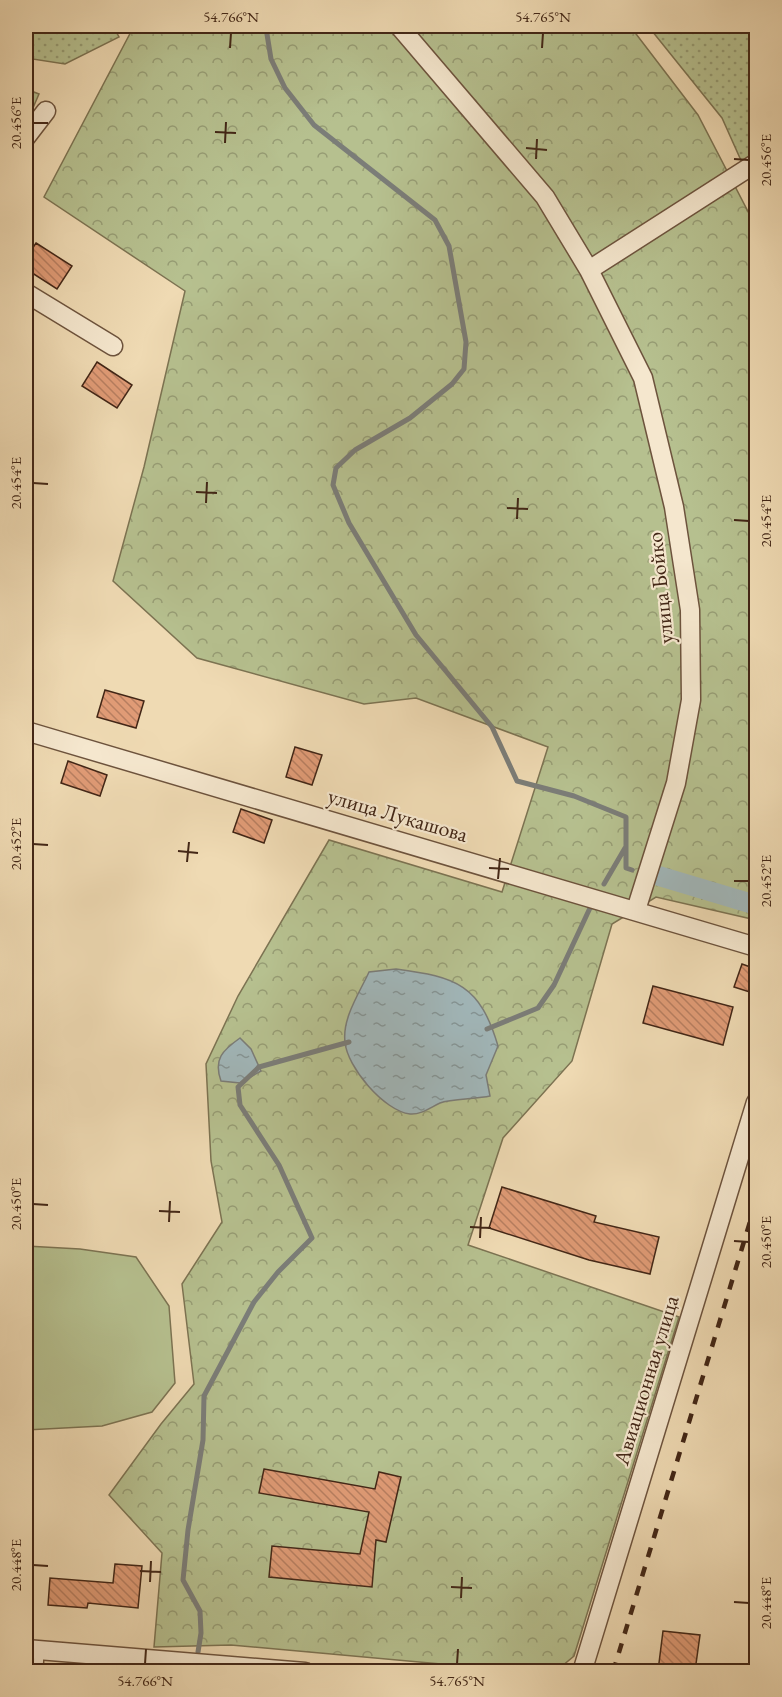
<svg xmlns="http://www.w3.org/2000/svg" width="782" height="1697" font-family="'EB Garamond',serif">
  <defs>
    <pattern id="forest-crowns" width="20" height="18" patternUnits="userSpaceOnUse" patternTransform="scale(1.5)"><rect width="20" height="18" fill="#b6c08f"/><path d="M2 6a3 3 0 1 1 6 0M12 15a3 3 0 1 1 6 0" fill="none" stroke="#969c74"/></pattern>
    <pattern id="park-dots" width="8" height="8" patternUnits="userSpaceOnUse" patternTransform="scale(1.5)"><rect width="8" height="8" fill="#b6c08f"/><path d="M2 2h.1M6 6h.1" fill="none" stroke="#969c74" stroke-width="1.8" stroke-linecap="round"/></pattern>
    <pattern id="water-ripples" width="26" height="14" patternUnits="userSpaceOnUse" patternTransform="scale(1.5)"><rect width="26" height="14" fill="#a1b7ba"/><path d="M2 4q2-2 4 0t4 0M15 11q2-2 4 0t4 0" fill="none" stroke="#859596"/></pattern>
    <pattern id="building-back-hatch" width="6" height="6" patternUnits="userSpaceOnUse" patternTransform="scale(1.5)"><rect width="6" height="6" fill="#e09b76"/><path d="M-1 5l2 2M0 0l6 6M5-1l2 2" fill="none" stroke="#b77e60"/></pattern>
  </defs>
  <rect width="100%" height="100%" fill="#efdab3"/>
  <filter id="stains"><feTurbulence type="fractalNoise" baseFrequency=".00333" numOctaves="4"/><feColorMatrix values="0 0 0 0 .2 0 0 0 0 .09 0 0 0 0 .02 0 0 0 .5 -.17"/></filter>
  <radialGradient id="worn" r=".72"><stop offset=".6" stop-color="#630" stop-opacity="0"/><stop offset="1" stop-color="#630" stop-opacity=".3"/></radialGradient>
  <path fill="#b6c08f" stroke="#7c7352" stroke-width="1.5" d="M26 1246 80 1249 136 1257 169 1306 175 1383 152 1412 102 1426 26 1430Z"/>
  <path fill="url(#forest-crowns)" stroke="#7c7352" stroke-width="1.5" d="M134 26H630L698 115 756 227V920L656 897 612 924 572 1061 503 1138 468 1245 679 1317 574 1656 556 1671H519L231 1645 154 1647 162 1553 109 1495 161 1424 194 1384 182 1284 222 1222 211 1161 206 1064 238 996 329 840 502 892 548 747 416 698 364 704 197 658 113 581 144 467 185 291 44 197Z"/>
  <path fill="url(#park-dots)" stroke="#7c7352" stroke-width="1.5" d="M26 26H113L119 37 65 64 33 59 26 83Z
    M648 26H756V194L722 118Z
    M26 89 39 94 26 124Z"/>
  <path fill="url(#water-ripples)" stroke="#7b7d78" stroke-width="1.5" d="M396 969C457 977 480 985 498 1046L486 1075 490 1096C477 1099 451 1099 440 1103 431 1107 421 1115 410 1114 384 1111 347 1067 345 1042 342 1018 360 992 369 972Z
    M240 1038 251 1049 261 1071 240 1083 221 1081C213 1059 223 1050 240 1038Z"/>
  <g fill="none" stroke-linecap="round" stroke-linejoin="round">
    <path stroke="#7b7d78" stroke-width="5" d="M266 28 271 59 285 88 314 125 435 220 449 246 466 342 464 369 452 384 410 418 355 450 336 468 333 485 349 523 416 635 492 727 517 781 574 796 626 817V868L632 870
      M604 884 625 848
      M487 1029 538 1008 554 985 590 908
      M198 1652 201 1633 200 1611 183 1580 188 1530 203 1440 204 1396 254 1302 278 1272 312 1238 279 1165 240 1105 238 1087 259 1067 349 1042"/>
    <path stroke="#a1b7ba" stroke-width="20" d="M659 876 756 905"/>
  </g>
  <path fill="url(#building-back-hatch)" stroke="#422616" stroke-width="1.5" d="M36 243 72 266 57 289 26 269V258Z
    M97 362 132 385 117 408 82 386Z
    M105 690 144 701 136 728 97 717Z
    M295 747 322 755 312 785 286 777Z
    M68 761 107 775 100 796 61 783Z
    M241 809 272 820 264 843 233 832Z
    M742 964 756 969V994L734 987Z
    M653 986 733 1007 723 1045 643 1023Z
    M502 1187 596 1216 594 1222 659 1237 650 1274 589 1260 489 1228Z
    M264 1469 375 1489 379 1472 401 1477 386 1542 376 1540 372 1587 269 1577 272 1546 360 1554 369 1512 259 1493Z
    M115 1564 142 1566 138 1608 88 1603 87 1608 48 1605 50 1578 113 1583Z
    M663 1631 700 1635 695 1671H658Z"/>
  <g fill="none" stroke-linecap="round" stroke-linejoin="round">
    <defs>
      <path id="service" d="M38 1672 39 1650"/>
      <path id="minor" d="M399 26 545 197 589 270 643 378 674 507 690 610 691 700 676 783 636 910
        M26 137 46 111
        M589 270 756 163
        M26 293 113 346
        M26 731 756 947
        M26 1649 305 1672
        M582 1672 756 1102"/>
    </defs>
    <use href="#service" stroke="#6d533d" stroke-width="12"/>
    <use href="#minor" stroke="#6d533d" stroke-width="21"/>
    <use href="#service" stroke="#f5e7ce" stroke-width="9"/>
    <use href="#minor" stroke="#f5e7ce" stroke-width="18"/>
    <path stroke="#422616" stroke-width="4.5" stroke-dasharray="10 10" stroke-linecap="butt" d="M613 1672 756 1202"/>
  </g>
  <path fill="none" stroke="#422616" stroke-width="2" d="M230 48 231 33M542 48 543 33M33 123H48M215 132 236 133M225 143 226 122M526 148 547 150M536 159 537 139M734 159 749 160M33 483 48 484M196 492 217 493M206 503 207 482M507 508 528 509M517 519 518 498M734 520 749 521M33 844 48 845M178 851 198 853M187 862 189 842M489 868 509 869M498 879 500 858M734 881H749M33 1204 48 1205M159 1211 180 1212M169 1222 170 1201M470 1227 491 1228M480 1238 481 1217M734 1241 749 1242M33 1565 48 1566M140 1571 161 1572M150 1582 151 1561M451 1587 472 1588M461 1598 462 1577M734 1602 749 1603M145 1664 146 1649M457 1664 458 1649"/>
  <g text-anchor="middle" dominant-baseline="central" stroke-width="4.5" stroke-linejoin="round" paint-order="stroke">
    <g font-size="22" fill="#422616" stroke="#f5e7ce">
      <text transform="translate(660 588) rotate(-96)">улица Бойко</text>
      <text transform="translate(398 815) rotate(16)">улица Лукашова</text>
      <text transform="translate(646 1380) rotate(-73)">Авиационная улица</text>
    </g>
  </g>
  <rect width="782" height="1697" fill="none" stroke="#efdab3" stroke-width="66"/>
  <rect x="33" y="33" width="716" height="1631" fill="none" stroke="#422616" stroke-width="2"/>
  <g font-size="15" text-anchor="middle" fill="#422616">
    <text x="231" y="22">54.766°N</text>
    <text x="543" y="22">54.765°N</text>
    <text transform="translate(16 123) rotate(-90)" y="5">20.456°E</text>
    <text transform="translate(766 160) rotate(-90)" y="5">20.456°E</text>
    <text transform="translate(16 483) rotate(-90)" y="5">20.454°E</text>
    <text transform="translate(766 521) rotate(-90)" y="5">20.454°E</text>
    <text transform="translate(16 844) rotate(-90)" y="5">20.452°E</text>
    <text transform="translate(766 881) rotate(-90)" y="5">20.452°E</text>
    <text transform="translate(16 1204) rotate(-90)" y="5">20.450°E</text>
    <text transform="translate(766 1242) rotate(-90)" y="5">20.450°E</text>
    <text transform="translate(16 1565) rotate(-90)" y="5">20.448°E</text>
    <text transform="translate(766 1603) rotate(-90)" y="5">20.448°E</text>
    <text x="145" y="1686">54.766°N</text>
    <text x="457" y="1686">54.765°N</text>
  </g>
  <rect width="100%" height="100%" filter="url(#stains)"/>
  <rect width="100%" height="100%" fill="url(#worn)"/>
</svg>
